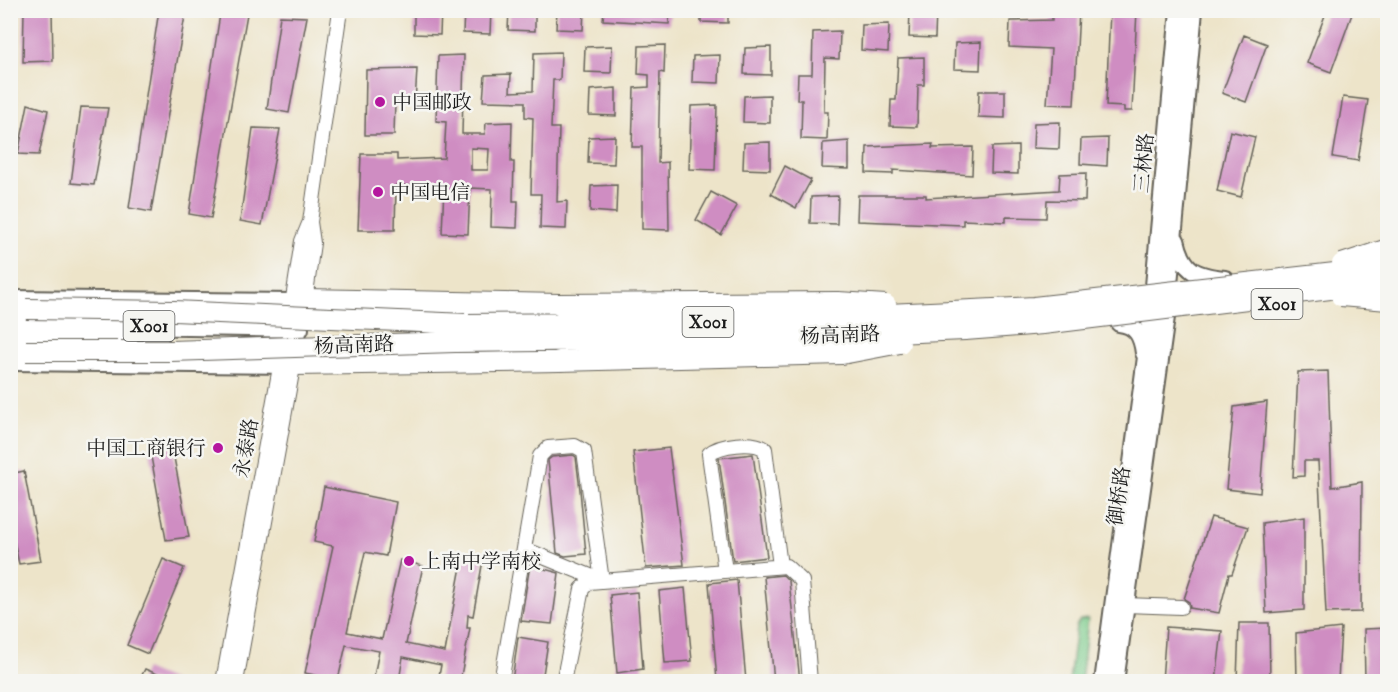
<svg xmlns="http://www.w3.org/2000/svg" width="1398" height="692" font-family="'IM FELL Double Pica','Noto Serif SC',serif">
  <rect width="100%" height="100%" fill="#f6f6f2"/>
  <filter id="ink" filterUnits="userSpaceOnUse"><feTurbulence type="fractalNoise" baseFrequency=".0167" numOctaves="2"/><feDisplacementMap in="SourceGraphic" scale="12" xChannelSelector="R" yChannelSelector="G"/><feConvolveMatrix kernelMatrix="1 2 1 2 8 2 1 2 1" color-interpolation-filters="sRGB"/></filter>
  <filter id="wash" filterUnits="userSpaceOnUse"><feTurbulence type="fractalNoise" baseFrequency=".008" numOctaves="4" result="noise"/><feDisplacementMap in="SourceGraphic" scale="24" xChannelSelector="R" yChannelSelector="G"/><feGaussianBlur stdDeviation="1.35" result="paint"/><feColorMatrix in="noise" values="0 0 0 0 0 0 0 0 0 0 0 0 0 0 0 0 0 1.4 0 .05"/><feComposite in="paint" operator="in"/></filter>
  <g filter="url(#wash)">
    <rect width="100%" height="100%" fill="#ede4c9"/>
    <path fill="#7ecc8c" stroke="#4d7454" stroke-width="1.5" d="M1088 619 1081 681H1069L1076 626 1080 620Z"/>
    <g id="blocks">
      <path fill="#cf8dc2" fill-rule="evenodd" d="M24 10H52L53 61 23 62Z
        M159 10H186L151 212 129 208Z
        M414 10H441L440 35 414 34Z
        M464 10H491L490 34 463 33Z
        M509 10H535V31L508 30Z
        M557 10H584L583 30 556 29Z
        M604 10H670L669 24 603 20Z
        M701 10H728V23L701 22Z
        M936 10 935 38 909 37 910 11Z
        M1052 10H1079L1074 105 1047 104 1051 49 1009 47 1010 21 1052 20Z
        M1110 10H1137L1132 111H1124V107L1106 106Z
        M1327 10H1343L1352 14 1331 72 1307 63Z
        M220 14H247L211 218 189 214Z
        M280 16 307 17 289 113 267 109Z
        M889 24 888 52 861 50 862 25Z
        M840 31 839 59 825 58 824 112H828L827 140 801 139 802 100H797L798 74H812L813 32Z
        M1244 35 1267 44 1246 102 1222 93Z
        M981 42 980 70 954 69 955 43Z
        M665 45 664 73 660 72 658 163 668 162 669 230 642 229V147H632L634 88 649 87V75L638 74 639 46Z
        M612 46 611 73 584 72 585 47Z
        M771 47V75L744 74 745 48Z
        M561 52 560 80H553L551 128H559L557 202 567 201 566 229 540 228 541 194H531L533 118 525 117V102L483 101 485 75 511 74 510 92 533 91 534 53Z
        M464 55 462 134H485L486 123 512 122 511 162H514L513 201H518L517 228 491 227 492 189 470 188 468 234 442 233 444 187 396 185 395 230H358L361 154H397V160L444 158 446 122 436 121 438 56ZM471 148 489 149 488 170H471Z
        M720 55 719 83 692 82 693 56Z
        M924 57V85H918L917 127 890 126 891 100H896L898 58Z
        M417 69 415 103 395 101 394 135H365L366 70Z
        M616 88V116L589 115 590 90Z
        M979 91H1005V118L978 117Z
        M770 95V123L743 122 744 96Z
        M1343 97 1368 100 1358 161 1333 157Z
        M28 104 48 110 39 155 18 154Z
        M717 105 715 170 689 169 691 106Z
        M81 107 108 108 94 185 71 183Z
        M1060 122 1059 149 1033 148 1034 123Z
        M253 128 280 129 262 225 240 221Z
        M1230 131 1255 137 1241 197 1217 191Z
        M615 136 614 164 588 163 589 137Z
        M1108 138 1107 166 1080 164 1081 139Z
        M849 141V169L822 168 823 143Z
        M770 142V170L743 169 744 143Z
        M933 144 932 148 973 147 972 175 893 170V174L866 173 867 147Z
        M1018 146V174L991 173 992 147Z
        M785 166 811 180 796 208 771 194Z
        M1086 173 1085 201 1047 200 1046 218 1006 217V222L963 220V225L857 221 858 195H926V198L1059 190 1060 174Z
        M617 185 616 213 590 211 591 186Z
        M711 192 737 206 721 235 696 220Z
        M838 196 837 224 810 223 811 197Z
        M1328 371 1332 487 1362 482 1361 612 1326 613 1318 461H1304V476L1293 477 1298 372Z
        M1267 402 1260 493 1226 489 1234 407Z
        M172 447 189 537 166 540 150 451Z
        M669 448 684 565 646 568 633 452Z
        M753 454 767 557 733 561 719 458Z
        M573 455 576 457 580 490 586 554 565 556 557 553 548 460 552 457Z
        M24 471 41 561 19 564 10 521V474Z
        M324 487 396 502 386 556 365 552 347 632 382 639 400 560 423 566 406 644 445 652 463 556 483 560 473 616 468 615 467 628H470L460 681H438L441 665 403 657 399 681H373L379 651 346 645 338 680 305 673 333 546 314 542Z
        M1211 517 1248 527 1232 574H1229L1219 613 1190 608 1189 602 1184 599Z
        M1304 517V610L1266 613 1262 523Z
        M163 559 184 568 148 654 127 645Z
        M530 565 559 573 552 624 521 621Z
        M783 575 789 581 800 681H774L764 577Z
        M737 580 746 681H717L709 583Z
        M685 588 692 661 665 663 659 591Z
        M637 592 643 669 617 673 610 595Z
        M1239 623H1269L1270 681H1237Z
        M1166 627 1222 631 1216 681H1162Z
        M1341 628 1338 681H1297L1296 633Z
        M1388 628V681H1365L1364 629Z
        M518 637 548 642 542 681H512Z
        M145 669 174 681H139Z"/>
    </g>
  </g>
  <g filter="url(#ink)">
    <use href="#blocks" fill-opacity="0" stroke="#656259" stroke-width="1.5"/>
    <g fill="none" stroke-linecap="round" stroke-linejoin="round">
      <defs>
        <path id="minor" d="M304 308 313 243 310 222 340 10
          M291 311 302 241 309 224
          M524 549 600 580
          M725 571 709 454C720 444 753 441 765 449L780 566
          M1125 605 1181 607
          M223 682 282 356
          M236 682 295 356
          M501 682 540 456 548 448 575 446 584 451 602 581
          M563 682 582 589 589 582 786 566 802 581 810 682"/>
        <path id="major" d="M1176 240C1183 271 1195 276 1225 279
          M10 299 293 302 304 310H322
          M383 311 511 312
          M1119 323C1137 325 1142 337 1144 353
          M10 324 300 329
          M10 337 160 338
          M10 362 294 365
          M1103 682 1151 319 1179 10
          M1115 682 1166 317 1194 10"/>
        <path id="highway" d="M306 299 559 304
          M10 310 26 309
          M10 349 26 351
          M294 365 559 361"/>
      </defs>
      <use href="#minor" stroke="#656259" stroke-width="16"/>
      <use href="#major" stroke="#656259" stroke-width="20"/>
      <use href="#highway" stroke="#656259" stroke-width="22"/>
      <use href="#minor" stroke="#fff" stroke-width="14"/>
      <use href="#major" stroke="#fff" stroke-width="16"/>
      <use href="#highway" stroke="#fff" stroke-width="20"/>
      <defs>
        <path id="highway-bridge" d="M1342 264 1388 249
          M1341 296 1388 300
          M559 304 838 302 886 305
          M26 309 174 311 466 324 720 322 1034 307 1388 267
          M26 351H171L455 342 776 338 965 330 1043 324 1388 282
          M559 361 842 354 900 343"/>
      </defs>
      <use href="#highway-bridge" stroke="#656259" stroke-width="22" stroke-linecap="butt"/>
      <use href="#highway-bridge" stroke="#fff" stroke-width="20"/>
    </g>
  </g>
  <g fill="#b5179e" stroke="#f6f6f2" stroke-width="2">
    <circle cx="380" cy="102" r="6"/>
    <circle cx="378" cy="192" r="6"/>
    <circle cx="218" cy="448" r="6"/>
    <circle cx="409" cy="561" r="6"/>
  </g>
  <g text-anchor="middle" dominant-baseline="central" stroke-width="5" stroke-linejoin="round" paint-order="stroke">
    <g fill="#f6f6f2" stroke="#5d5d5c" stroke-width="1.5">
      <rect x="1251.5" y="289" width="51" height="30" rx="4.5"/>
      <rect x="682.5" y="307" width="51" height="30" rx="4.5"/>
      <rect x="123.5" y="311" width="51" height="30" rx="4.5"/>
    </g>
    <g font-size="18" font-weight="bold" fill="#1c1c1c">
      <text x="1277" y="304">X001</text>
      <text x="708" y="322">X001</text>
      <text x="149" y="326">X001</text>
    </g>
    <g font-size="20" fill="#1c1c1c" stroke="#f6f6f2" text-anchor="start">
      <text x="392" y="102">中国邮政</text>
      <text x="390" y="192">中国电信</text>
      <text x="206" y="448" text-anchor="end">中国工商银行</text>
      <text x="421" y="561">上南中学南校</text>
    </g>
    <g font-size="20" fill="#1c1c1c" stroke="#f6f6f2">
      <text transform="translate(1144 163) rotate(-85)">三林路</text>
      <text transform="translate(840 335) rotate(-2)">杨高南路</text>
      <text transform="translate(354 345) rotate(-2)">杨高南路</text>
      <text transform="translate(246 448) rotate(-80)">永泰路</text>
      <text transform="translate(1119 496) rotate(-82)">御桥路</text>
    </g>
  </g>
  <rect width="1398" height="692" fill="none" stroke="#f6f6f2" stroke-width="36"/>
</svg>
